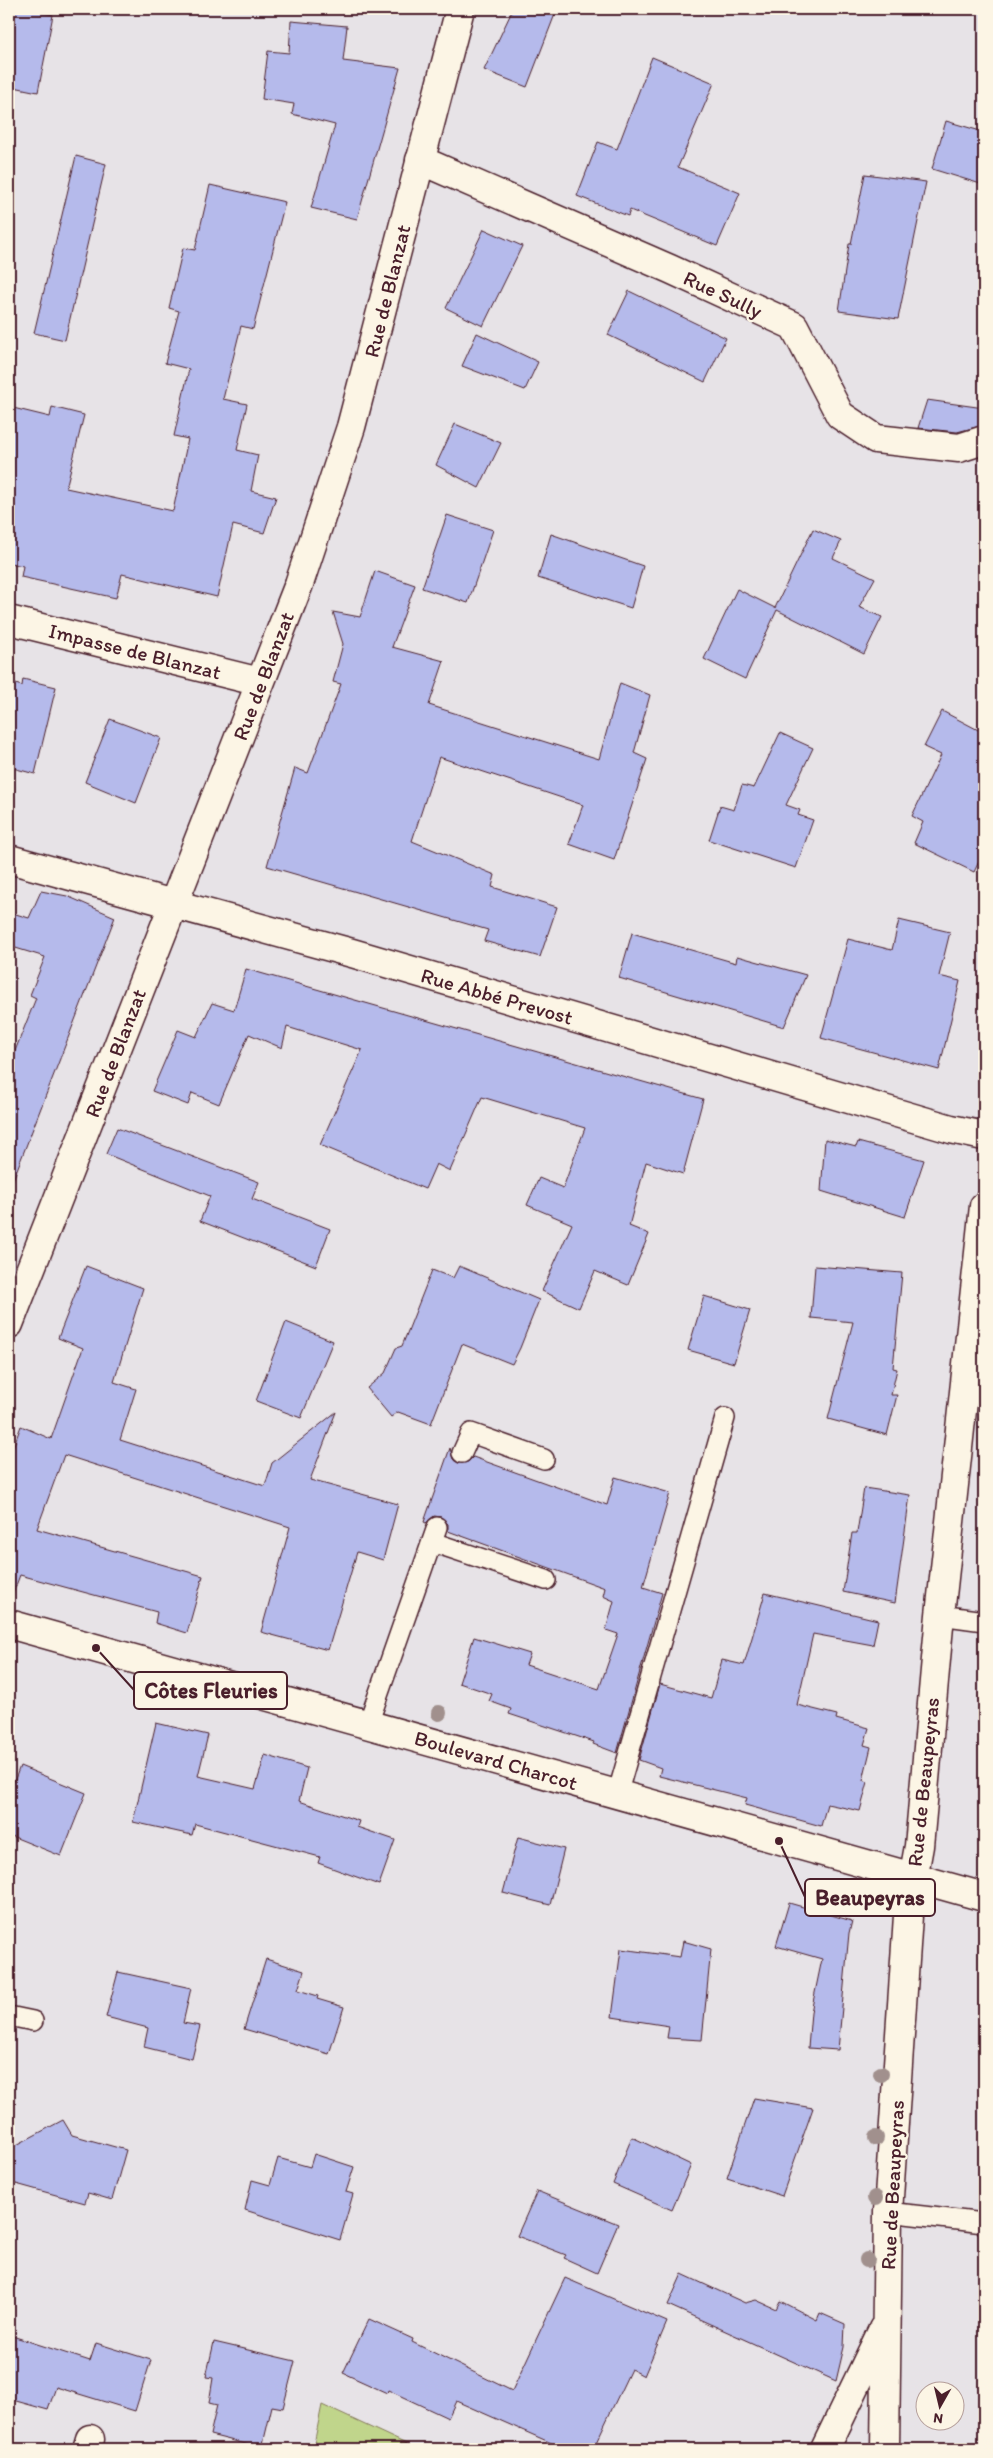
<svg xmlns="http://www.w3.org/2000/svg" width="993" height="2458" font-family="Itim,sans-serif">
  <rect width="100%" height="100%" fill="#e7e3e7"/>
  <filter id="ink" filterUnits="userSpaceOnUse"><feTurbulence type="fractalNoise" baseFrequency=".02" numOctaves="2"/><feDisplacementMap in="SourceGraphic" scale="10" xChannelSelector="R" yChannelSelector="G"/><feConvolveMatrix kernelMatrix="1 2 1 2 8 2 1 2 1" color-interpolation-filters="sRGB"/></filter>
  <g filter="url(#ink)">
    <path fill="#c0d58b" stroke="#857a5b" d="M322 2405 417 2449H313Z"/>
    <path fill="#b5baeb" stroke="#4a1f2b" d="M9 9H43V13L53 15 38 92 9 86Z
      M513 9H557L527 87 484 70Z
      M291 21 347 26 343 61 400 68 357 219 311 208 335 125 292 114 294 104 262 99 268 51 289 53Z
      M652 57 714 83 678 167 740 193 717 246 630 210 628 216 577 196 598 142 617 149Z
      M946 121 984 132V185L932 169Z
      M76 156 106 164 65 340 34 333Z
      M865 174 926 182 898 319 839 311 849 244H851Z
      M210 185 285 202 253 329 241 326 223 399 247 404 237 450 258 455 251 491 276 497 264 533 233 525 217 597 122 574 116 598 21 577 23 566 9 563V407L50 417 52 407 84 415 66 488 173 511 188 439 174 436 189 369 165 363 179 311 169 308 183 248 195 250Z
      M484 229 522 246 483 326 446 308Z
      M629 291 726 338 705 382 608 335Z
      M477 333 538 362 525 390 462 366Z
      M927 400 984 408V425L957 432 918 428Z
      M455 424 501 443 479 488 436 465Z
      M447 515 493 530 468 603 422 588Z
      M813 529 841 541 833 558 875 578 859 607 882 617 864 654 777 610 745 679 704 659 737 589 775 608Z
      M551 534 643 566 631 608 538 578Z
      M375 571 415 585 392 647 444 661 429 705 599 759 620 683 650 695 634 753 647 759 614 860 569 844 583 805 439 757 412 841 495 875 492 887 557 907 540 957 484 941 488 930 267 866 295 768 308 773 341 684 333 682 343 644 333 612 360 617Z
      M23 679 56 687 35 774 9 767V682L22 686Z
      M942 711 984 733V851L974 872 914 843 923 822 912 816 941 755 924 747Z
      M110 719 161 738 136 803 85 782Z
      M780 733 813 748 786 805 800 810 798 815 813 820 796 868 709 840 720 806 734 810 742 785 754 788Z
      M41 891 67 896 115 917 11 1185 9 1184V1066L36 998 30 995 45 957 9 946V912L29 918Z
      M899 920 950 932 939 976 960 981 939 1070 821 1038 848 939 892 950Z
      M632 933 736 963 737 956 806 975 784 1027 619 978Z
      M246 969 703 1099 683 1174 646 1162 629 1226 649 1234 628 1285 595 1271 579 1308 542 1291 572 1224 527 1205 539 1178 563 1188 585 1128 482 1097 450 1171 436 1164 425 1189 320 1145 362 1050 287 1027 282 1048 249 1034 219 1104 192 1093 188 1105 152 1091 178 1030 196 1037 212 1003 234 1010Z
      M117 1128 259 1182 252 1199 330 1229 316 1266 200 1221 210 1196 106 1154Z
      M825 1139 856 1147 858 1142 924 1160 905 1217 821 1191Z
      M86 1266 143 1288 114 1382 136 1389 120 1440 265 1486 272 1463 336 1412 310 1480 398 1504 383 1560 357 1552 328 1650 261 1632 290 1527 64 1455 37 1529 203 1576 187 1633 155 1623 157 1612 20 1575 12 1596 9 1595V1458L21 1426 51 1439 83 1348 58 1338Z
      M459 1266 539 1300 520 1348 512 1364 462 1344 431 1424 398 1412 391 1417 367 1388 385 1373 396 1348 402 1346 432 1270 453 1278Z
      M815 1266 902 1273 893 1368 897 1369 891 1395H897L887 1435 828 1419 853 1322 811 1318Z
      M704 1296 750 1310 734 1363 688 1350Z
      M286 1322 333 1341 301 1418 256 1401Z
      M450 1448 453 1459 458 1463 468 1462 473 1457 607 1505 615 1477 670 1493 643 1587 662 1593 617 1753 593 1744 594 1742 509 1714 511 1709 489 1701 492 1694 459 1683 474 1637 530 1654 526 1665 599 1689 618 1634 606 1630 614 1601 603 1596 605 1588 448 1531V1524L441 1517 434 1516 426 1523 424 1522Z
      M864 1488 910 1495 895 1603 843 1592 852 1533H857Z
      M765 1593 878 1620 873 1645 813 1634 797 1705 837 1715 836 1719 869 1728 864 1745 871 1747 863 1780 868 1782 860 1811 827 1804 821 1826 745 1805 747 1798 659 1776 661 1768 639 1760 660 1684 711 1698 722 1660 744 1665Z
      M156 1723 208 1735 198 1776 255 1789 265 1755 307 1768 299 1801 359 1821 357 1827 395 1840 379 1885 318 1863 320 1857 195 1824 192 1835 133 1822Z
      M20 1766 86 1793 61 1856 9 1835V1795Z
      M518 1837 564 1849 550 1905 503 1893Z
      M789 1903 852 1921 849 1933 838 2050 808 2048 811 2012 822 1959 776 1946Z
      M683 1941 711 1949 702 2040 667 2038 669 2026 612 2017 621 1949 680 1957Z
      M266 1959 304 1971 298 1990 318 1996 317 1999 344 2007 329 2054 244 2029Z
      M118 1972 191 1988 183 2023 200 2026 192 2059 144 2047 148 2028 106 2017Z
      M754 2098 813 2108 782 2196 727 2178Z
      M63 2120 72 2135 126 2150 112 2200 88 2193 85 2203 9 2182V2149Z
      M632 2137 691 2165 672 2210 613 2184Z
      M314 2154 354 2167 346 2192 353 2194 340 2240 245 2210 252 2180 270 2185 278 2158 310 2167Z
      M537 2191 618 2224 597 2273 564 2258 566 2255 517 2236Z
      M682 2274 745 2303 756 2300 776 2309 780 2301 817 2320 820 2313 845 2324 844 2347 836 2381 668 2305Z
      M565 2278 667 2322 644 2376 631 2369 593 2449H565L456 2401 448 2418 388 2390 387 2393 343 2373 369 2319 413 2339 412 2342 512 2391Z
      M9 2335 90 2361 96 2343 151 2360 135 2411 56 2387 48 2410 9 2399Z
      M214 2342 295 2361 283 2408 272 2406 262 2448 210 2435 217 2405 209 2403 213 2378 206 2377Z"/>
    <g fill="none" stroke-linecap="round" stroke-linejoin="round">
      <defs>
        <path id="lane" d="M462 1453 471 1433 544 1459
          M432 1542 546 1580
          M940 1615 984 1621
          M368 1724 437 1527
          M617 1795 725 1418
          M9 2016 33 2021
          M888 2212 984 2223"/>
        <path id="street" d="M420 160 670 269 794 326 840 415 876 439 959 448 984 440
          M9 620 260 682
          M87 2449 90 2439
          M825 2449 883 2329
          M885 2449 888 2212 909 1901 919 1846 940 1615 984 1206"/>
        <path id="secondary" d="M9 859 352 953 951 1129 984 1136
          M9 1324 299 584 351 427 460 9
          M9 1624 984 1897"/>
      </defs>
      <use href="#lane" stroke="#4a1f2b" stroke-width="22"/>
      <use href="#street" stroke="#4a1f2b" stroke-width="31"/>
      <use href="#secondary" stroke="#4a1f2b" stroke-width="31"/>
      <use href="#lane" stroke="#fcf5e5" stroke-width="19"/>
      <use href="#street" stroke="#fcf5e5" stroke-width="28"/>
      <use href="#secondary" stroke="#fcf5e5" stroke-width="28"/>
    </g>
    <g fill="#a1908d">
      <circle cx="439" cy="1713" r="8"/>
      <circle cx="881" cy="2074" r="8"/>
      <circle cx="876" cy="2138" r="8"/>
      <circle cx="875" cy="2198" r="8"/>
      <circle cx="867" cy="2260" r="8"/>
    </g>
  </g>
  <g text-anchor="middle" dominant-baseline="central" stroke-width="4.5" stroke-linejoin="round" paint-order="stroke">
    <g font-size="21" fill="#4a1f2b" stroke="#fcf5e5">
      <text transform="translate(387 291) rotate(-76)">Rue de Blanzat</text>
      <text transform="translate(723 294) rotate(25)">Rue Sully</text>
      <text transform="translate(135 651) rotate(14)">Impasse de Blanzat</text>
      <text transform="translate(263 676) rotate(-69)">Rue de Blanzat</text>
      <text transform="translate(497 996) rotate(16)">Rue Abbé Prevost</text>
      <text transform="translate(115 1053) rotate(-69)">Rue de Blanzat</text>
      <text transform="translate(496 1760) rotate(16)">Boulevard Charcot</text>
      <text transform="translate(923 1782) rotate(-84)">Rue de Beaupeyras</text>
      <text transform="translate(892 2185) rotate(-87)">Rue de Beaupeyras</text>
    </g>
  </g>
  <path fill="none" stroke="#4a1f2b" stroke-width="2" d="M96 1648L134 1690M779 1841L805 1897"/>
  <g fill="#4a1f2b" stroke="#fcf5e5" stroke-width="2">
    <circle cx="96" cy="1648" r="5"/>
    <circle cx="779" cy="1841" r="5"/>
  </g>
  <g fill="#fcf5e5" stroke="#4a1f2b" stroke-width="2">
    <rect x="134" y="1672" width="153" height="37" rx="5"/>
    <rect x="805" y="1879" width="130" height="37" rx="5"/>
  </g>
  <g font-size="22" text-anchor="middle" font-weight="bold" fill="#4a1f2b">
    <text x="211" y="1698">Côtes Fleuries</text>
    <text x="870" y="1905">Beaupeyras</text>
  </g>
  <rect width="993" height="2458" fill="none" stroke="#fcf5e5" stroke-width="30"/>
  <rect x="15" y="15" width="963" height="2428" fill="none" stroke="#4a1f2b" stroke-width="2" filter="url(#ink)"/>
  <g transform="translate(940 2406) rotate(188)"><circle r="24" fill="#fcf5e5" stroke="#b59f9b"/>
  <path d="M0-4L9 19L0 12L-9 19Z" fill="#4a1f2b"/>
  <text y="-8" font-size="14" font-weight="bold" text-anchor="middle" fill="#4a1f2b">N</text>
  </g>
</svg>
